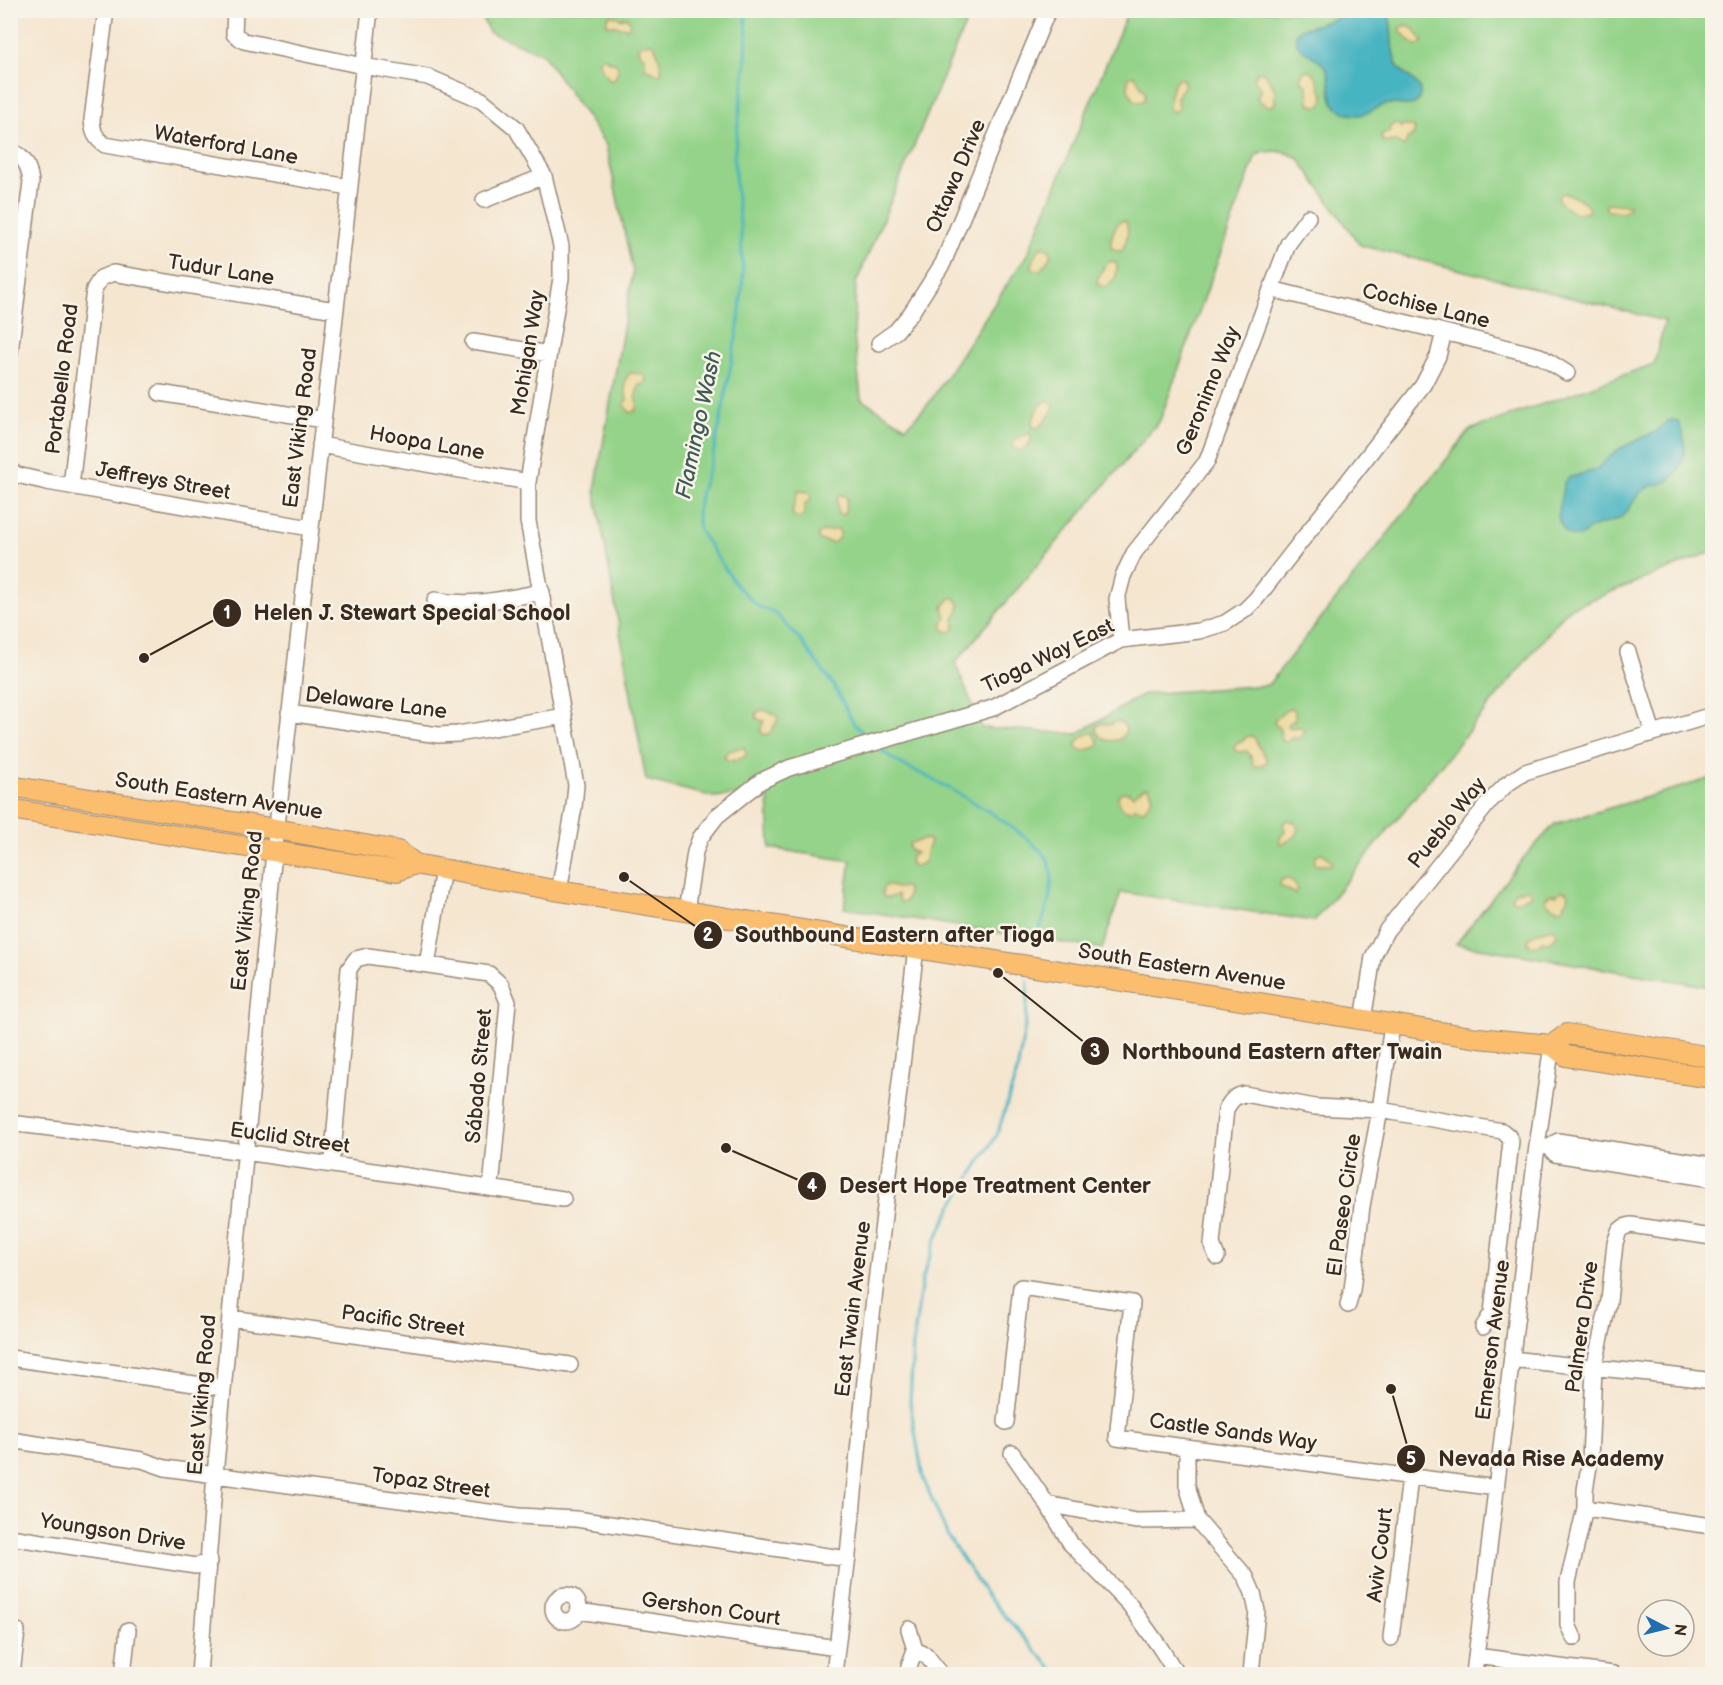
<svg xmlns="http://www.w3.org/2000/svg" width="1723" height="1685" font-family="'Balsamiq Sans',sans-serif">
  <rect width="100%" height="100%" fill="#f7f3e8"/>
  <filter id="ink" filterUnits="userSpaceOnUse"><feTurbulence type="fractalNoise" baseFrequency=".0167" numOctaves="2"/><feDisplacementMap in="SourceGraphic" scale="12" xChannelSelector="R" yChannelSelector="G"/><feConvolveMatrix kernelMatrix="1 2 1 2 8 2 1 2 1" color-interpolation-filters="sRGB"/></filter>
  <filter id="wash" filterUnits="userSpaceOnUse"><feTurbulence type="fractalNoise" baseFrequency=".008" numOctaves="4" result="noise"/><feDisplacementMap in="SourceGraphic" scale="24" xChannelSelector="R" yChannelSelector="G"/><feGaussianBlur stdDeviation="1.35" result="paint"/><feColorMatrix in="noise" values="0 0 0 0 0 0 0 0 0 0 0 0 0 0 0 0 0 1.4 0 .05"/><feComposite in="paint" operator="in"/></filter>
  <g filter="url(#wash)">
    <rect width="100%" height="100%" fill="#f5e6d0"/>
    <path fill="#94d389" stroke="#687e54" stroke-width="1.5" fill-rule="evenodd" d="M484 10 971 11 856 283 854 335 861 399 906 427 929 403 1028 253 1128 11H1712V552L1568 609 1314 921 1121 892 1102 949 844 908 851 861 770 848 768 792 714 797 646 780 595 490 633 272 606 145 543 54 489 32 480 14ZM1276 151 1288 153 1299 159 1360 245 1665 321 1654 364 1470 430 1268 685 1144 694 1077 734 982 728 955 663 1160 420 1256 155 1265 152Z
      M1712 778V987L1456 944 1525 856 1555 824Z"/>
    <path fill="#eeda9e" stroke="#94825e" stroke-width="1.5" d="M610 15 616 16 620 19 627 17C630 22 631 24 628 28L608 25 606 22Z
      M1405 25 1414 29 1423 41 1421 44 1416 46C1411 43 1406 36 1401 32V28Z
      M650 43 654 44C657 51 661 65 662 73L659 74 645 68V58L638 51V47L642 44Z
      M602 58H606L609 62H615C621 68 617 72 615 79L611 81C607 78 599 65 599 61Z
      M1305 70C1317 71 1317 79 1320 88 1322 93 1324 93 1324 98 1323 108 1315 108 1309 103L1308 87 1300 78Z
      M1257 72H1262L1266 74 1275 90V102L1273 106H1268L1259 101 1257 96 1261 90C1258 83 1251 81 1257 72Z
      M1134 75C1140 80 1139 87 1145 91V100L1140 102 1135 101 1128 90V78Z
      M1178 78 1182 79 1185 85 1177 97 1178 109 1174 112 1169 109C1169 99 1171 85 1178 78Z
      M1393 124H1398L1401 128 1403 126H1412L1415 130 1413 136 1408 138 1404 147 1400 145 1397 141 1386 142 1382 140 1381 136 1384 133H1389L1390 127Z
      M1566 193 1585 202 1589 207V211C1579 217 1562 209 1558 198L1560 194Z
      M1607 203 1629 205V208L1624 212 1608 211 1605 207Z
      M1120 221H1125C1131 228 1126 242 1123 250L1119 251 1111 248C1110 238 1113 229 1120 221Z
      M1043 246 1048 249 1051 253 1049 259 1040 271 1032 269C1032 262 1036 250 1043 246Z
      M1113 261 1117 264 1116 277 1106 287 1098 285 1097 280C1101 273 1104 262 1113 261Z
      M630 373 643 374 646 380 644 384 639 385C638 389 636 394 636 397 637 404 640 406 634 412H629L624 404 627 399C625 389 622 381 630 373Z
      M1045 401H1050L1054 404C1053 413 1045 422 1038 428L1033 427 1032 422 1038 408Z
      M1026 434H1030L1032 438 1029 444 1021 451 1014 449 1012 444 1014 440Z
      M798 491 808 492 811 496 810 501 805 504 804 514 800 518 795 517 792 513Z
      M840 495 845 496 847 498 845 512 842 515 838 514 837 498Z
      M838 529 840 533 838 539 833 543 819 540 818 535 822 532Z
      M950 598H955L959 604V610L954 619 955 625 954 629 950 632 945 631C941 625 942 622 946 617L943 607Z
      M1292 708 1295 711V720L1290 722 1287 726 1290 728 1300 727 1303 730 1304 733 1298 739 1291 737 1289 741 1285 742 1281 739 1280 729 1274 723 1275 719 1287 710Z
      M765 710 777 716 778 720 770 733 765 735 761 732V727L764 721 757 719 756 712Z
      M1115 722H1121L1126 728 1125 733 1120 739C1110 743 1099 740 1096 728 1100 722 1104 723 1110 725Z
      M1092 732 1095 735 1099 743 1096 747 1083 751 1077 748 1076 744 1082 737Z
      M1251 736C1257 738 1255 740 1258 746 1261 751 1264 752 1267 761 1263 766 1260 767 1254 766L1250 755 1247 751 1238 752 1234 749V746L1238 742 1243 741 1246 737Z
      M738 748H744L747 754 744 757 732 761 727 760 724 756 727 752Z
      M1145 787 1149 788 1153 797 1144 810H1141L1136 807 1130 811C1121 809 1119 805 1118 796L1122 792 1129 793 1133 796Z
      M1287 820 1295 822 1298 828 1295 837 1282 844 1280 843V838L1285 831 1283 823Z
      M926 839 930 841C930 844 928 847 927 849 923 858 930 861 917 866H912L910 858 916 853 911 851 909 847 910 843Z
      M1320 853 1324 854 1332 862 1331 865H1315V856Z
      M1287 878 1292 881 1298 889 1295 894 1282 887 1280 885 1281 880Z
      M887 885 896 888 906 887C909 892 908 897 905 902H900L897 895 888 898 884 897 882 893 883 888Z
      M1529 889 1532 895 1514 902 1511 898 1516 891Z
      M1561 891H1566L1569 894 1568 900 1561 909 1555 908 1546 902V897L1551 894 1556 895Z
      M1554 928 1556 931 1557 935 1551 942 1546 943 1543 941 1536 946H1532L1528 943V939C1534 933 1546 929 1554 928Z"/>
    <path fill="#46b4c1" stroke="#406f70" stroke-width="1.5" d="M1368 11C1378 10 1385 10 1390 19 1393 34 1390 55 1399 68 1406 77 1423 82 1420 96 1417 110 1401 104 1392 104 1374 103 1368 122 1344 112 1323 102 1335 82 1326 68 1318 55 1283 47 1300 29L1313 26 1333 19Z
      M1674 420 1678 422C1688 441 1688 466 1669 480 1661 486 1651 484 1644 490 1634 497 1630 511 1620 518 1612 523 1602 523 1594 527 1588 529 1584 534 1578 537L1571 536 1565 532 1559 521 1558 511 1564 483 1568 478 1595 470 1619 449 1655 432 1668 421Z"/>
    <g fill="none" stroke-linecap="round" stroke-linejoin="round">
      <path stroke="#46b4c1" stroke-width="3" d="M745 10 747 34 746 60 734 157 736 190 741 231 743 276 739 321 721 418 712 459 701 491 697 512 699 530 736 585 758 606 775 613 801 641 834 686 854 724 870 739
        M879 748C895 763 914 770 934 780 966 797 999 816 1027 839 1036 847 1047 854 1050 866 1056 889 1044 916 1037 938
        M1028 982 1026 1021 1017 1072 997 1135 952 1206 936 1239 922 1280 913 1344 910 1403 923 1478 948 1537 987 1596 1057 1674"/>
    </g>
  </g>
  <g filter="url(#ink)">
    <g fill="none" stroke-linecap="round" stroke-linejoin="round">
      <defs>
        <path id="minor" d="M106 10 92 120C93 132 95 138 105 145L349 187
          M235 10 234 34 244 41 363 66 428 77 482 100 516 128 544 176 561 246V278L528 482V521L576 785 574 807 559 891
          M10 151C25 156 29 167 31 182L10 352
          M484 200 544 176
          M1271 289 1540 356 1567 373
          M473 342 549 354
          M879 343 896 331 911 313 943 263 1048 10
          M160 393 323 420
          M320 445 528 482
          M10 470 17 475 47 482 310 528
          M71 486 94 289 101 278 113 273 335 310
          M435 600C473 607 504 599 542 592
          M1121 640 1117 599 1123 576 1134 553 1207 461 1288 244 1308 217
          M1628 652 1653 733
          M289 713 438 735 458 734 564 716
          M686 912 695 852 700 838 717 816 761 781 789 768 993 708 1121 640 1199 631 1225 623 1245 610 1256 599 1423 385 1438 356 1444 332
          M427 965 443 869
          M1363 1020 1373 957 1386 931 1490 801 1507 784 1525 772 1712 715
          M10 1123 245 1152 563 1199
          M1537 1146 1550 1147 1555 1154 1574 1157 1712 1179
          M1550 1147 1558 1141 1712 1165
          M333 1153 349 969 356 959 368 956 489 974 501 985 508 1002 492 1178
          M1217 1257 1212 1244 1226 1109C1231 1101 1234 1096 1244 1094L1315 1107 1380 1110 1502 1131 1508 1136 1511 1141 1492 1313 1483 1327
          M1348 1305 1352 1290 1362 1206 1380 1110 1392 1025
          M230 1318 570 1365
          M10 1358 223 1388
          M1512 1359C1579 1367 1646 1371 1712 1381
          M1006 1422 1021 1287 1132 1303 1117 1438 1497 1488
          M10 1440 142 1460 165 1468 215 1475 519 1516 576 1519 848 1559
          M1187 1447V1485L1197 1520 1246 1577 1253 1593 1257 1611 1251 1674
          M1012 1453 1047 1504 1071 1544 1129 1604 1159 1646 1177 1674
          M1047 1504 1136 1521 1197 1520
          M1585 1508 1712 1526
          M10 1537 196 1566 209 1562
          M553 1608a13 13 0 1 1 26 0a13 13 0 1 1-26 0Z
          M578 1611 837 1648
          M1391 1638 1410 1477
          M1574 1638 1568 1625V1582L1585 1508V1490L1590 1460 1594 1368 1609 1301 1615 1243 1619 1231 1624 1227 1631 1225 1712 1237
          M915 1650 926 1655 941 1674
          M1476 1656 1613 1674
          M12 1674 17 1631
          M123 1674 128 1630
          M199 1674 215 1475 274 852 370 10
          M834 1674 848 1555 868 1349 916 948
          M908 1674 909 1666 915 1650 909 1629
          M1474 1674 1537 1146 1552 1045"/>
        <path id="major" d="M10 786 276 829 398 851 415 864 559 891 1478 1038 1552 1045 1566 1056 1712 1078
          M10 809 397 871 415 864
          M1552 1045 1567 1034 1712 1057"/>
      </defs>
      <use href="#minor" stroke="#988877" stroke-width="18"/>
      <use href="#major" stroke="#988877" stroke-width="22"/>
      <use href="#minor" stroke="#fff" stroke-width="15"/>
      <use href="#major" stroke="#fbbd6e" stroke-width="20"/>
    </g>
  </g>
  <g text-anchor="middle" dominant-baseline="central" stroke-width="5" stroke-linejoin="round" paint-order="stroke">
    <g font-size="21" fill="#3b2a1e" stroke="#f7f3e8">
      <text transform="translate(226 145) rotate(10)">Waterford Lane</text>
      <text transform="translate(956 176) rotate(-67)">Ottawa Drive</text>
      <text transform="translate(221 270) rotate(9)">Tudur Lane</text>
      <text transform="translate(1426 306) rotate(14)">Cochise Lane</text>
      <text transform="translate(528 353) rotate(-81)">Mohigan Way</text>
      <text transform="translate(62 379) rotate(-83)">Portabello Road</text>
      <text transform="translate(1208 391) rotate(-68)">Geronimo Way</text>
      <text transform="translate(300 428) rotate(-83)">East Viking Road</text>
      <text transform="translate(427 443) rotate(10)">Hoopa Lane</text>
      <text transform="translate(163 481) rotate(10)">Jeffreys Street</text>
      <text transform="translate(1048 656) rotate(-26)">Tioga Way East</text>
      <text transform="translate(376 703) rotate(7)">Delaware Lane</text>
      <text transform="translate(219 796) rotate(9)">South Eastern Avenue</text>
      <text transform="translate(1447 823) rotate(-51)">Pueblo Way</text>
      <text transform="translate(247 911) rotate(-84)">East Viking Road</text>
      <text transform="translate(1182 967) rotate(9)">South Eastern Avenue</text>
      <text transform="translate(479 1076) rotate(-85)">Sábado Street</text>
      <text transform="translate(290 1138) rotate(8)">Euclid Street</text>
      <text transform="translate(1344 1205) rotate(-82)">El Paseo Circle</text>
      <text transform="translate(853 1309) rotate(-83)">East Twain Avenue</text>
      <text transform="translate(403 1321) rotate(8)">Pacific Street</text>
      <text transform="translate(1582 1327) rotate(-82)">Palmera Drive</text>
      <text transform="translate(1493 1340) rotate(-83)">Emerson Avenue</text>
      <text transform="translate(202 1395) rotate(-85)">East Viking Road</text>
      <text transform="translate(1233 1432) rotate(8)">Castle Sands Way</text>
      <text transform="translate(431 1483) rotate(8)">Topaz Street</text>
      <text transform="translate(113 1532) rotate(9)">Youngson Drive</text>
      <text transform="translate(1380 1555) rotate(-83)">Aviv Court</text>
      <text transform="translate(711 1609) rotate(8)">Gershon Court</text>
    </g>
    <g font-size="22" font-style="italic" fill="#3f5a57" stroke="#f7f3e8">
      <text transform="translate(699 425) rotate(-78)">Flamingo Wash</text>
    </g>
  </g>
  <path fill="none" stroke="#3b2a1e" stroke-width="2" d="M144 658L227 613M624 877L708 935M998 973L1095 1051M726 1148L812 1186M1391 1389L1411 1459"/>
  <g fill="#3b2a1e" stroke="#f7f3e8" stroke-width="2">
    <circle cx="144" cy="658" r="6"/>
    <circle cx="624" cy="877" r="6"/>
    <circle cx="998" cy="973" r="6"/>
    <circle cx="726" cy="1148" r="6"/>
    <circle cx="1391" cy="1389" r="6"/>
    <circle cx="227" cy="613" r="15"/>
    <circle cx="708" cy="935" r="15"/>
    <circle cx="1095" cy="1051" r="15"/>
    <circle cx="812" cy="1186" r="15"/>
    <circle cx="1411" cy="1459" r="15"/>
  </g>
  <g font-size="18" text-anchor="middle" font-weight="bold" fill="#fff">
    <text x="227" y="619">1</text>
    <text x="708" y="941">2</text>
    <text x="1095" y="1057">3</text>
    <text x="812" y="1192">4</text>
    <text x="1411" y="1465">5</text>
  </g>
  <g font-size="22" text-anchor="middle" font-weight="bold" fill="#3b2a1e" stroke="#f7f3e8" stroke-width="5" stroke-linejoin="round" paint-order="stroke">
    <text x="412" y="620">Helen J. Stewart Special School</text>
    <text x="895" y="942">Southbound Eastern after Tioga</text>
    <text x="1282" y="1059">Northbound Eastern after Twain</text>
    <text x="995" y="1193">Desert Hope Treatment Center</text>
    <text x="1551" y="1466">Nevada Rise Academy</text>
  </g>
  <rect width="1723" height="1685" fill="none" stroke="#f7f3e8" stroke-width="36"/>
  <g transform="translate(1666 1628) rotate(97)"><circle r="28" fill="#f7f3e8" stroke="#aca397" stroke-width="1.5"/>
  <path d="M0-4.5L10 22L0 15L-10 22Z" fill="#1f6fb2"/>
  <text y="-9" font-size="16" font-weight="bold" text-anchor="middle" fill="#3b2a1e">N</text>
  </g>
</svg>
